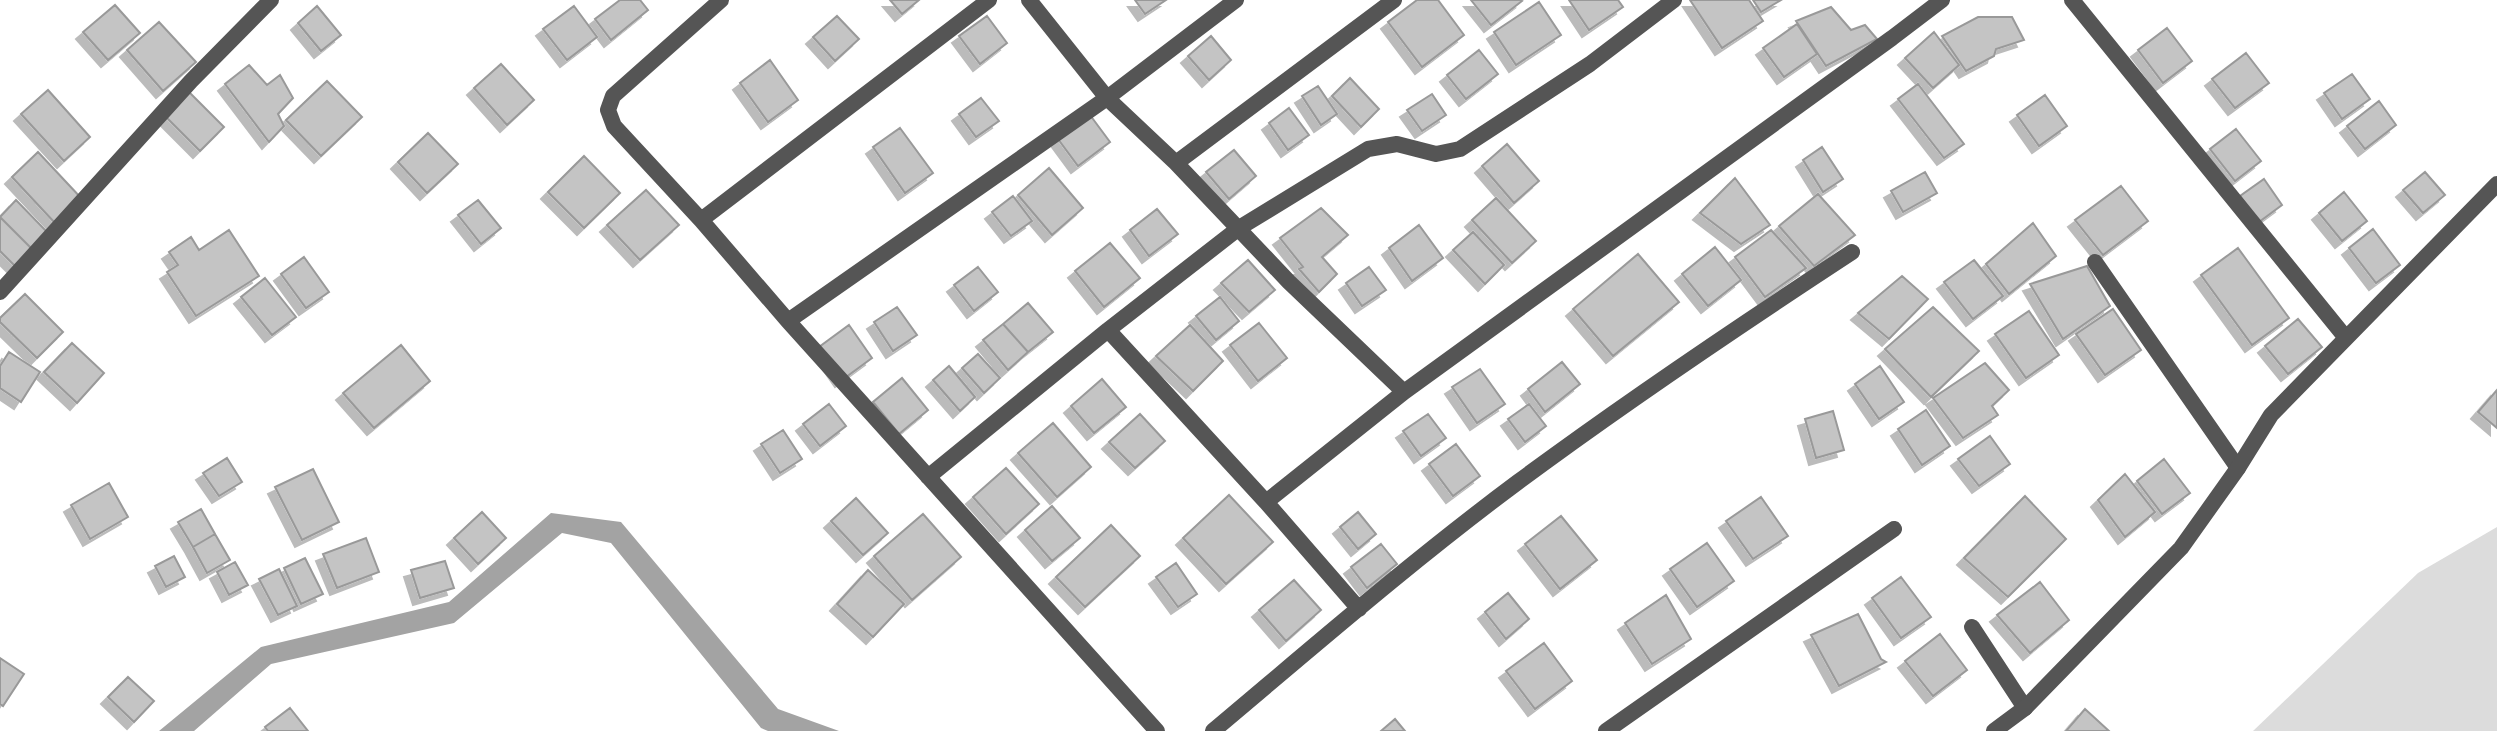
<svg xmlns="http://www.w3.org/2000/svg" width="2497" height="731" font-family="Roboto,sans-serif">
  <defs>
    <filter id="shadow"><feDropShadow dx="-7" dy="7" stdDeviation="0" flood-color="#0004"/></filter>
  </defs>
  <rect width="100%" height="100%" fill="#fff"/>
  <path fill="#dcdcdc" d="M2497 527V731H2253L2418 573Z"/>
  <path fill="#a3a3a3" d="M551 513 621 522 778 709 839 731H768L761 728 611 543 562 533 454 623 271 664 194 731H159L261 647 449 602Z"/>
  <path fill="#c4c4c4" stroke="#999" stroke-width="2" filter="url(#shadow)" d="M620 0H640L648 10 611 40 595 19Z
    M890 0H919L902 14Z
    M1135 0H1166L1145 14Z
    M1417 0H1438L1464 35 1422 67 1388 22Z
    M1471 0H1520L1522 1 1491 25Z
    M1569 0H1618L1623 7 1589 30Z
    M1690 0H1749L1763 21 1722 48Z
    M1753 0H1781L1761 12Z
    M1539 2 1561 35 1516 65 1494 32Z
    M115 5 140 33 108 60 83 32Z
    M317 6 341 35 321 51 298 23Z
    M574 6 597 37 567 60 543 29Z
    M1831 7 1851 30 1865 25 1877 39 1826 66 1796 21Z
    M837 16 859 39 835 61 813 37Z
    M987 16 1007 43 980 64 959 36Z
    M1978 17H2012L2024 40 1996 49 1994 56 1966 71 1942 36Z
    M159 22 196 62 163 91 127 50Z
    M1797 24 1817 54 1784 77 1763 48Z
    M2167 28 2192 61 2163 83 2138 50Z
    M1934 32 1959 65 1933 88 1905 58Z
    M1211 36 1231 60 1209 80 1188 56Z
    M1479 50 1498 74 1466 99 1447 75Z
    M2246 53 2269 83 2235 108 2212 79Z
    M770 60 798 100 768 122 740 83Z
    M501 64 534 100 507 125 474 88Z
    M249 65 267 85 280 75 293 98 278 114 284 126 269 142 225 84Z
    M2352 74 2370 99 2342 119 2324 93Z
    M1350 78 1379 109 1361 127 1332 96Z
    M327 81 362 117 321 156 286 120Z
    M1918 84 1964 144 1944 158 1898 99Z
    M1318 86 1337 114 1321 125 1302 96Z
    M48 90 90 137 64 161 21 114Z
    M189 92 224 127 200 151 165 116Z
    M1432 94 1446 115 1422 131 1407 110Z
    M2045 95 2067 126 2039 146 2017 115Z
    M981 98 999 121 976 137 959 114Z
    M2379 101 2396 125 2365 149 2347 126Z
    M1289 108 1309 135 1288 150 1269 123Z
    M1090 115 1110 142 1078 166 1058 139Z
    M900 128 933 173 905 193 873 147Z
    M2236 129 2261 161 2235 181 2210 149Z
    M428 133 458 164 427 193 398 162Z
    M1507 144 1539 181 1514 203 1482 166Z
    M1822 147 1843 179 1823 192 1803 160Z
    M1234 150 1256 176 1229 199 1206 172Z
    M38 152 82 199 55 223 12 177Z
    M584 156 620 193 584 228 548 192Z
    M1049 168 1083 208 1052 235 1018 195Z
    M1925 172 1937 193 1903 212 1891 191Z
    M2425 172 2445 195 2423 213 2403 190Z
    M1735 178 1770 225 1741 244 1700 213Z
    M2264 179 2282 205 2259 222 2240 196Z
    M2121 186 2148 221 2103 255 2075 220Z
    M646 190 679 225 640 260 607 225Z
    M2344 192 2367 221 2342 241 2319 213Z
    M1818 194 1855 235 1814 266 1779 226Z
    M1013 196 1032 221 1011 236 992 212Z
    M1496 198 1536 241 1512 263 1472 220Z
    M16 200 49 234 33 250 0 217Z
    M478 200 501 228 481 244 458 215Z
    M1321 208 1348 235 1322 257 1337 274 1319 292 1299 269 1303 267 1280 238Z
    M1157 209 1178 234 1149 256 1130 230Z
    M0 217 33 250 16 267 0 251Z
    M2033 223 2056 256 2009 294 1986 264Z
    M1419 225 1443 258 1412 281 1389 248Z
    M2373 229 2400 265 2376 283 2349 248Z
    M229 230 259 276 196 316 167 272 178 265 169 252 191 237 199 250Z
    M1771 230 1806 268 1765 297 1735 257Z
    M1473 232 1504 265 1485 284 1453 250Z
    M1110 243 1140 278 1104 307 1075 271Z
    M1715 247 1741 280 1708 306 1682 274Z
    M2238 248 2289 318 2252 345 2201 275Z
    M1638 254 1679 302 1613 356 1573 309Z
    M304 257 329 292 306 308 281 274Z
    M1248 260 1275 290 1249 312 1221 283Z
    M1974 260 2003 296 1973 319 1944 282Z
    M2087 266 2110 306 2063 339 2030 284Z
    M978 267 998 292 974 311 954 285Z
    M1369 267 1386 290 1362 306 1346 283Z
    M1902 276 1928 299 1889 339 1858 313Z
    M265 278 296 317 272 335 241 297Z
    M25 294 63 332 37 358 0 322V318Z
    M1220 297 1239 321 1216 340 1196 316Z
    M1028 303 1053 332 1028 352 1003 324Z
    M897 307 917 335 893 351 874 322Z
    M1933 307 1979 351 1931 397 1885 349Z
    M2113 309 2141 350 2105 375 2076 334Z
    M2029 311 2059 355 2026 378 1995 334Z
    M2298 319 2322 347 2288 374 2265 346Z
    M1259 323 1287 358 1258 381 1230 345Z
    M1003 324 1028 352 1008 370 983 340Z
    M849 325 872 358 842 380 819 347Z
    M1190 325 1223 361 1193 391 1156 356Z
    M72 343 104 373 77 403 44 372Z
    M401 345 430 381 374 428 343 393Z
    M9 352 40 372 21 402 0 388V366Z
    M978 354 1000 378 984 393 962 368Z
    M1562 362 1580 384 1545 412 1528 389Z
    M1985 363 2009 390 1992 406 1998 415 1963 438 1933 398Z
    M949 366 975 397 960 411 933 380Z
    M1880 366 1904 402 1879 419 1855 384Z
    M1480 369 1505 404 1477 423 1452 387Z
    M902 378 928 410 899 434 873 402Z
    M1102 379 1126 407 1094 433 1071 406Z
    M2497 390V428L2478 412Z
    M829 404 846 426 820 446 803 424Z
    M1529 404 1546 426 1525 442 1508 419Z
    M1926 410 1950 446 1922 465 1898 429Z
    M1833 411 1844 450 1816 458 1805 419Z
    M1140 414 1165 441 1135 468 1109 442Z
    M1428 414 1446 438 1421 456 1403 431Z
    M1053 423 1091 467 1057 497 1018 453Z
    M783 430 802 459 780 473 761 444Z
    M1990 436 2010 464 1979 486 1958 459Z
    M1456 444 1480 476 1453 496 1429 464Z
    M227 458 242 482 219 496 203 473Z
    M2164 459 2190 493 2162 514 2137 481Z
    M1006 468 1039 504 1006 534 973 497Z
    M313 469 339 522 302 540 275 487Z
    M2125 474 2155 512 2125 537 2098 500Z
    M109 483 128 517 90 539 71 505Z
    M1229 495 1273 542 1226 584 1183 538Z
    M2025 496 2066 539 2008 597 1964 558Z
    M1761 497 1788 536 1753 559 1726 521Z
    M856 498 888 533 863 555 831 521Z
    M1052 506 1080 538 1052 561 1025 530Z
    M201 509 215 534 193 547 178 522Z
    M482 512 506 538 478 564 454 538Z
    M1358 512 1376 534 1358 549 1340 527Z
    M923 514 961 557 912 600 874 556Z
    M1561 516 1597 560 1560 589 1525 544Z
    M1111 525 1140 556 1085 607 1056 577Z
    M215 534 230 560 207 573 193 547Z
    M366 538 379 572 337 588 323 554Z
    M1707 543 1734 581 1697 607 1670 569Z
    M1381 544 1397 564 1367 588 1351 567Z
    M174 556 185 577 166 587 155 566Z
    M305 558 323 594 301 604 284 568Z
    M445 561 454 588 420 598 411 570Z
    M235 562 248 585 229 595 217 572Z
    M1176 563 1197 594 1178 607 1156 577Z
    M279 569 297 606 278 615 259 579Z
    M868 570 904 604 873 637 837 604Z
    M1901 577 1931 617 1901 638 1872 598Z
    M1294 580 1321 610 1286 641 1259 610Z
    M2040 582 2069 620 2030 653 1997 615Z
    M1508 593 1529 619 1506 639 1485 612Z
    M1666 595 1691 639 1652 664 1625 623Z
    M1858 614 1881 659 1886 662 1839 686 1811 635Z
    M1940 634 1967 670 1933 696 1905 661Z
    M1544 643 1572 681 1535 709 1506 671Z
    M0 658 24 674 3 706 0 704Z
    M128 677 154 701 134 722 108 697Z
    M290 708 308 731H268L265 727Z
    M2085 709 2109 731H2066Z
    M1395 719 1405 731H1381Z"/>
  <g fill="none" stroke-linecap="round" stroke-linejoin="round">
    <path stroke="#555" stroke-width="16" d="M2095 262 2238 468
      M1972 627 2025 708"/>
    <path stroke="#555" stroke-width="16" d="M721 0 613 96 608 110 614 126 701 220 788 321 1157 731
      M1029 0 1107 98 1176 163 1289 282 1404 392
      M2072 0 2346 338
      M1176 163 1394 0
      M701 220 989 0
      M0 292 191 81 271 0
      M788 321 1107 98 1236 0
      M1108 330 1266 502 1359 609
      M928 477 1108 330 1239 228 1368 149 1397 144 1436 154 1460 149 1590 64 1674 0
      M1266 502 1404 392 1892 38 1942 0
      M1213 731C1313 647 1413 560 1518 482 1627 401 1739 326 1852 252
      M1606 731 1894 529
      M1994 731 2025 708 2181 548 2238 468 2271 415 2497 184"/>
  </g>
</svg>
